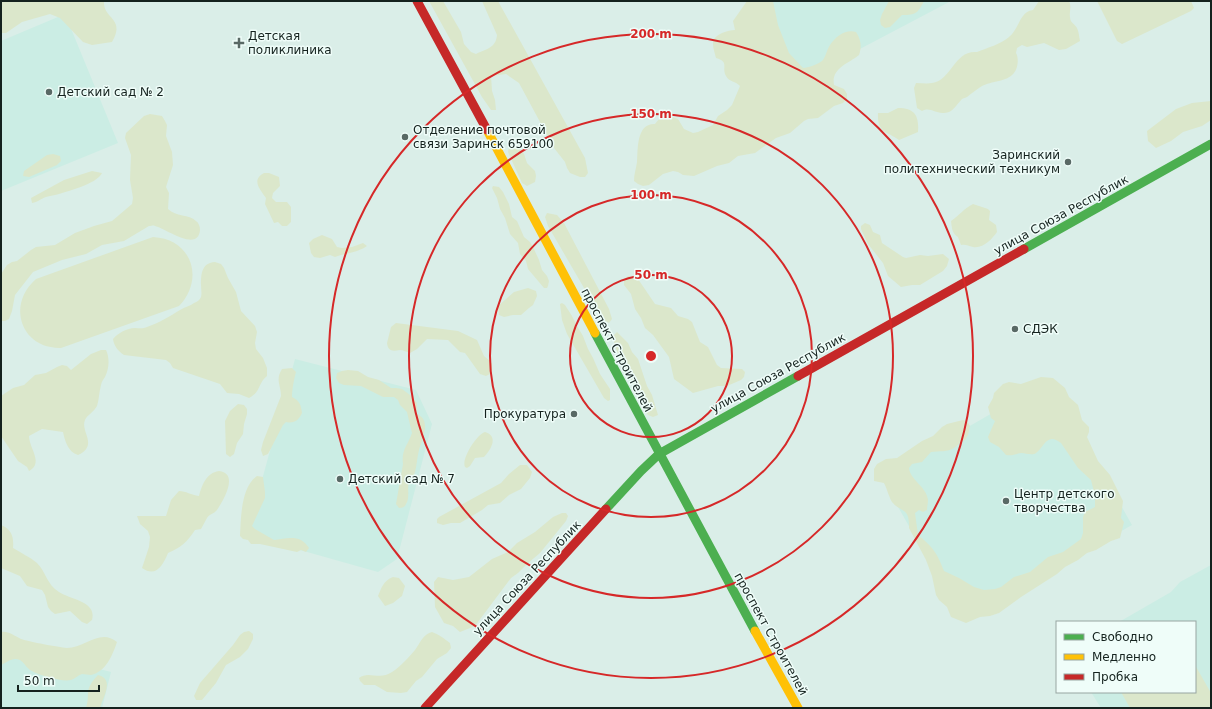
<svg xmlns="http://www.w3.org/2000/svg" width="1212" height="709" font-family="'DejaVu Sans',sans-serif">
  <rect width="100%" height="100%" fill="#daeee8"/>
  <path fill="#cbede4" d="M760 1H951L801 80Z
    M65 14 118 143 1 191V41Z
    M295 359 416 390 432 424 397 559 378 572 247 535Z
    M1050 380 1132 525 963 621 881 477Z
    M1211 565V708H1101L1091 692H1195V622H1119L1171 592 1180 582Z
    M1 643 111 672 102 708H1Z"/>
  <path fill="#dbe7cb" d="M1 1H104C103 20 126 17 112 42L92 45 83 42 60 18 50 14 22 22 6 33H1Z
    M429 1H443L461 32 464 44 471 52 476 54C486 49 496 48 497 35L482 1H498L585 158 588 173 585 177H580L570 173 567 168 565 162 554 148 519 83 506 74 491 76 492 91 495 100 496 110H491L482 97Z
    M747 1H773L778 25 789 53 803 68C808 68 819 64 823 60 826 56 827 49 830 45 836 36 846 29 856 32 861 40 862 46 859 55 848 64 831 68 834 85L844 89 847 94V99L843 103 834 106 818 118 808 119 804 121 790 133 776 138 755 153 738 156 729 163 717 166 694 176 683 175 678 172 673 171 663 174 649 185 643 186 638 184 634 181C634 174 636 169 637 162 638 150 636 123 655 124 661 115 669 115 678 119L684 129 693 133 698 132 713 125 718 116 727 110 732 105 740 86C736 81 729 82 726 76 721 67 730 62 716 58 713 46 709 39 722 33 727 31 731 30 735 30L733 21Z
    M889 1H924C918 13 916 15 902 15L890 27 885 28 881 25 880 20 882 14Z
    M1039 1H1069C1072 7 1069 12 1070 17 1070 23 1075 24 1077 28 1079 32 1079 37 1080 41L1066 49 1059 50 1044 43 1027 47 1022 45 1017 48 1016 53C1019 58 1018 68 1014 73 1007 82 991 81 982 86 977 89 972 93 967 97 966 98 963 98 962 99 958 103 954 110 949 112 935 116 932 106 922 111L917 108 914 88 916 83C921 83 927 84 932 83 952 80 954 50 977 52 987 48 1001 44 1009 37 1020 28 1019 12 1033 10Z
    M1097 1H1191L1194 8 1191 11 1122 44 1117 41Z
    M1211 101V120L1202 126 1183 132 1171 141 1156 148 1148 141 1147 131 1176 109 1192 103Z
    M898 108C916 108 919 117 918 132L899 140C887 131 877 133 878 113H888Z
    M150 114 162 116 165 121 167 125 166 136 172 152 173 165 166 187 169 193 168 209C176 217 189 214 196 221 199 223 200 227 200 230 198 253 165 228 155 226 153 225 152 226 149 226L124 241 102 245 86 254 62 260 33 272 15 295 12 311 9 319 5 321H1V274L7 265 12 262 17 261 31 250 36 247 55 245 75 233 94 226 112 221 132 204 133 198 130 180 131 155 125 138 126 133 144 116Z
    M513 142 524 154 527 163 535 171 536 176 535 182 527 186 522 183 508 152 509 147Z
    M53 154 60 156 61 161 57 165 29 177 23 176 24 171 47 155Z
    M92 171 102 173C97 184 66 192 55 195 52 196 48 196 46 197 40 199 38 202 32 203L31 198 64 180Z
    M264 173H269L279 177 280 186 273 193 272 198 276 202H287L291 207V222L287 226H282L278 222 274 223 265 204 266 198C260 189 251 180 264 173Z
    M493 186 499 187 503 192 509 204 512 217 517 221 524 237 530 242 533 247 539 260 542 270 547 276 549 281 548 286 547 288H544L528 269 526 261 520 254 518 243 510 234 505 218 500 209 497 198 492 188Z
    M973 204 988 209 990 211 989 220 996 225 997 232C992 239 983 249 973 247 968 246 966 244 961 245L958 237C952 233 952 229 951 221 960 215 963 209 973 204Z
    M547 213 557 215 564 223 609 309 612 319 609 323 599 318 598 312 548 226 545 217Z
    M865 223 870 225 873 232 880 235 882 243 903 257 906 258 920 255 928 256 943 254 949 259 947 266 943 271 920 285H912L901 287 888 276 883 263 868 244 861 229V226Z
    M322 235 332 239 337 247 342 248 352 247 363 243 367 246C357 253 345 253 335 257L330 255 320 258 314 257 311 253 309 243 313 239Z
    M153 237C192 239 205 279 179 306L61 348C21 349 6 305 36 279Z
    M215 262 221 264 224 268 228 278 236 292 241 311 255 326 257 332 255 343 256 349 263 358 267 368V376C258 383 261 392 249 398L239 394 227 393 220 384 173 368 170 363 166 360 124 355C118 351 114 346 113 339 118 333 127 328 135 328 139 328 143 329 147 327 159 323 170 316 180 310 185 307 190 306 194 303 197 302 200 300 201 297 202 293 201 289 201 285 201 273 202 263 215 262Z
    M628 276 638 279 655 304 671 308 678 316 688 319 692 322 700 342 708 347 717 365 721 368 742 369 745 372 744 377 741 380 727 386H718L693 393 674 379 669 357 653 335 645 328 641 318 635 309 631 294 624 285V280Z
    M528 288 536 291 537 296 533 305 529 308 521 315H513L504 317 499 315 498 306 514 292Z
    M562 303 565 305 572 316 577 326 583 336 588 349 593 358 600 374 610 389V400L608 401 604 398 567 334 562 320 560 304Z
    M396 323 458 331 477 340 484 356 490 361 492 364V370L490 374 486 376 480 374 465 353 460 352 448 340 427 339 417 349 410 353C407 352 403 350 400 350 393 351 388 352 387 343L391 327Z
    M617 332 628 343 632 352 638 359 647 386 652 395 658 415 653 417 648 415 645 411C639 396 632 380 624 365 619 356 614 347 613 336Z
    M101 350H106C110 358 109 369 105 377 103 380 102 381 101 385 99 392 99 400 97 406 94 412 87 415 85 420 80 432 99 445 78 455 68 452 65 441 63 432L42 429 29 436C29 448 44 463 29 471L27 467 18 461 1 436V396L13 388 24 385 35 375 46 373 57 367 62 365 67 366 71 370 91 354Z
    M292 368 296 372C294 379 292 390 292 397 300 401 301 405 302 413 299 420 294 424 286 422L283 425 268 454 263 456 261 450 263 442 281 396C281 385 275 380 282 369Z
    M348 370 358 371 368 377 379 380 391 388H396L402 389 410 395 417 403V414C432 421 422 438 419 450 417 457 417 465 415 472 414 476 410 478 409 482 407 489 410 498 406 504 405 507 402 508 399 508L396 504 403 464C401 450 408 445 412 433L407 412 400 405 398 400 394 397H383L361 386 344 385 339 383 336 378 337 373 342 371Z
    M1041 377 1053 378 1065 388 1069 397 1078 405 1082 420 1089 427V432L1087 437 1098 461 1110 475 1123 501 1121 518 1124 522 1120 538 1111 541 1096 550 1087 553 1078 560 1065 567 1057 574 1021 597 999 613 990 616 980 617 966 623 951 617 947 607 939 600 936 595 932 576 926 560 909 528C910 507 901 513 892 502 889 497 887 489 884 483L874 481V469L877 464 886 459 897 458 922 441 933 436 942 427 947 424 963 420 967 421 970 426 968 435 965 440C960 442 958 445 954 448 948 452 939 451 931 452L922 462 912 464 909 468C910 480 927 487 928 500 928 503 927 507 927 510L923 512 919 510 915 513 918 535C933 547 937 553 944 571L959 578 974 587 984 590 995 589 1001 587 1014 577 1030 572 1048 557 1063 552 1081 539 1083 533V517L1085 512 1095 507V496L1091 480 1078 468 1061 443C1047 432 1045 446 1036 453 1032 456 1026 453 1021 453 1016 454 1012 456 1006 455L999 447 990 442 988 437 995 421 991 418 988 407 993 398 994 393 1003 384 1009 382 1021 384Z
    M238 404 244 405 247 409V414L244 424 243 434 237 443 234 454 230 457 226 454 225 421 230 411Z
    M485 432C499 436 491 450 484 457L475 458 470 466 467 468 465 467C461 459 477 434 485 432Z
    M520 465H527L532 472 530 478 521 489 509 495 500 503 488 505 482 510 460 523H451L443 525 437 523V519L439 517 501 483 509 474Z
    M219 471C239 473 224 500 217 510 214 514 209 514 207 518 205 522 203 525 201 529L195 530C187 542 182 547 168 553 163 565 156 578 142 568L149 547 150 537 148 531 140 524 137 516H166L171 500 179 491C186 491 191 495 199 496 202 485 206 473 219 471Z
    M257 476 263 477 265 492V498L252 526 255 529 274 540C287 538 301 534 309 548L306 552 301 550 297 552 260 544H251L248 540 243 539 240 536C241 517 241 487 257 476Z
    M562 513H566L568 516 566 521 540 553 527 564 518 573 511 578 475 626 460 632 453 626 444 623 435 607 434 582 438 577 453 580 469 577 492 559 508 552 517 543 535 532 553 517Z
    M1 525C12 529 14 538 13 548 21 553 30 557 37 563 46 572 47 585 59 592 71 600 97 601 92 620L87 624 82 622 70 611 55 614 51 611 48 607 45 595 42 590 27 586 20 576 1 568Z
    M393 577 399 578 405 586 402 596 393 603 385 606 378 596C382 587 383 581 393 577Z
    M249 631 253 634V639L248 649 240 657 226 665 216 683 202 700H196L194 696 200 683 233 645 240 635 244 632Z
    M1 632C9 631 14 636 21 639 30 642 58 647 67 648 85 648 100 628 117 642 113 654 106 672 91 675 88 675 85 674 82 674 78 675 75 679 71 680 62 682 41 676 32 671 26 669 23 658 15 659 11 659 5 663 1 665Z
    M432 632C438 634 445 639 450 643L451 648 447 653 437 659 422 677 416 681 407 692 401 693 387 692 375 685H364L360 681 359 678C369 670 379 681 392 672 400 667 409 657 415 650 421 642 422 635 432 632Z
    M1195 665 1211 693V708H1130L1121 692H1195Z
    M98 675C115 679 103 697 100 708H86C91 692 83 691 98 675Z"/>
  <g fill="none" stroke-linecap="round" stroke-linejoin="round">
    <path stroke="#4caf50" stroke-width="9" d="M1024 249 1211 144
      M595 333 755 631
      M606 509 641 471 659 454 798 376"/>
    <path stroke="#ffc107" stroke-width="9" d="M487 130 595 333
      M755 631 798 708"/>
    <path stroke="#c62828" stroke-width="9" d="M417 1 487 130
      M798 376 1024 249
      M425 708 606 509"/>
  </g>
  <g fill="none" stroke="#d62828" stroke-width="2">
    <circle cx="651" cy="356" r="81"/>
    <circle cx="651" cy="356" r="161"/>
    <circle cx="651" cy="356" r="242"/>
    <circle cx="651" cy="356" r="322"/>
  </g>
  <g fill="#596965" stroke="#effdf9" stroke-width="1.5">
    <path d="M237 37h4v4h4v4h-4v4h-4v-4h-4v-4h4z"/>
    <circle cx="49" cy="92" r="4"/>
    <circle cx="405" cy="137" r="4"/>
    <circle cx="1068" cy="162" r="4"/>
    <circle cx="1015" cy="329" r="4"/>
    <circle cx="574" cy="414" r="4"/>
    <circle cx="340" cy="479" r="4"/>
    <circle cx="1006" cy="501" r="4"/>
  </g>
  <g text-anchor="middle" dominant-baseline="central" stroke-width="3" stroke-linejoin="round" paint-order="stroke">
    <g font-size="12" fill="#14221e" stroke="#effdf9" text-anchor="start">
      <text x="248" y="36">Детская<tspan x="248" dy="14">поликлиника</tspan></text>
      <text x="57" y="92">Детский сад № 2</text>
      <text x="413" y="130">Отделение почтовой<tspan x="413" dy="14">связи Заринск 659100</tspan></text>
      <text x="1060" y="155" text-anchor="end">Заринский<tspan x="1060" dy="14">политехнический техникум</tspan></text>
      <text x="1023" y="329">СДЭК</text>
      <text x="566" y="414" text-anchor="end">Прокуратура</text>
      <text x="348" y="479">Детский сад № 7</text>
      <text x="1014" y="494">Центр детского<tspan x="1014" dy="14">творчества</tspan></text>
    </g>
    <g font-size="12" fill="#14221e" stroke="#effdf9">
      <text transform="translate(1061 215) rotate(-29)">улица Союза Республик</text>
      <text transform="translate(617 350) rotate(62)">проспект Строителей</text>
      <text transform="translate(778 373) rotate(-29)">улица Союза Республик</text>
      <text transform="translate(527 578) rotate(-47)">улица Союза Республик</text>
      <text transform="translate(771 634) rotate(61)">проспект Строителей</text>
    </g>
  </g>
  <circle cx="651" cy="356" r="6" fill="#d62828" stroke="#effdf9" stroke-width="2"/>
  <g font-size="12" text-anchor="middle" font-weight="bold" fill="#d62828" stroke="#effdf9" stroke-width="3" stroke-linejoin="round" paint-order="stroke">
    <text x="651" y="38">200 m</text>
    <text x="651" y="118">150 m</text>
    <text x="651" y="199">100 m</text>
    <text x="651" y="279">50 m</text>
  </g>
  <rect width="1212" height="709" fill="none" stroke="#14221e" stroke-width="4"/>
  <rect x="1056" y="621" width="140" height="72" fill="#effdf9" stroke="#97a5a1"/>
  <rect x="1064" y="634" width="20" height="6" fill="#4caf50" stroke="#97a5a1"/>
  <text x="1092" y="641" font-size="12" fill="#14221e">Свободно</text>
  <rect x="1064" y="654" width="20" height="6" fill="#ffc107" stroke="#97a5a1"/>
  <text x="1092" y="661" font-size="12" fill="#14221e">Медленно</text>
  <rect x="1064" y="674" width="20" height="6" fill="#c62828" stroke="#97a5a1"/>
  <text x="1092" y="681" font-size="12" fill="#14221e">Пробка</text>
  <path d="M18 685v6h81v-6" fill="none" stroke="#14221e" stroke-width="2"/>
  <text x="24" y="685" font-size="12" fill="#14221e" stroke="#effdf9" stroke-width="3" paint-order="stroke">50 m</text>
</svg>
